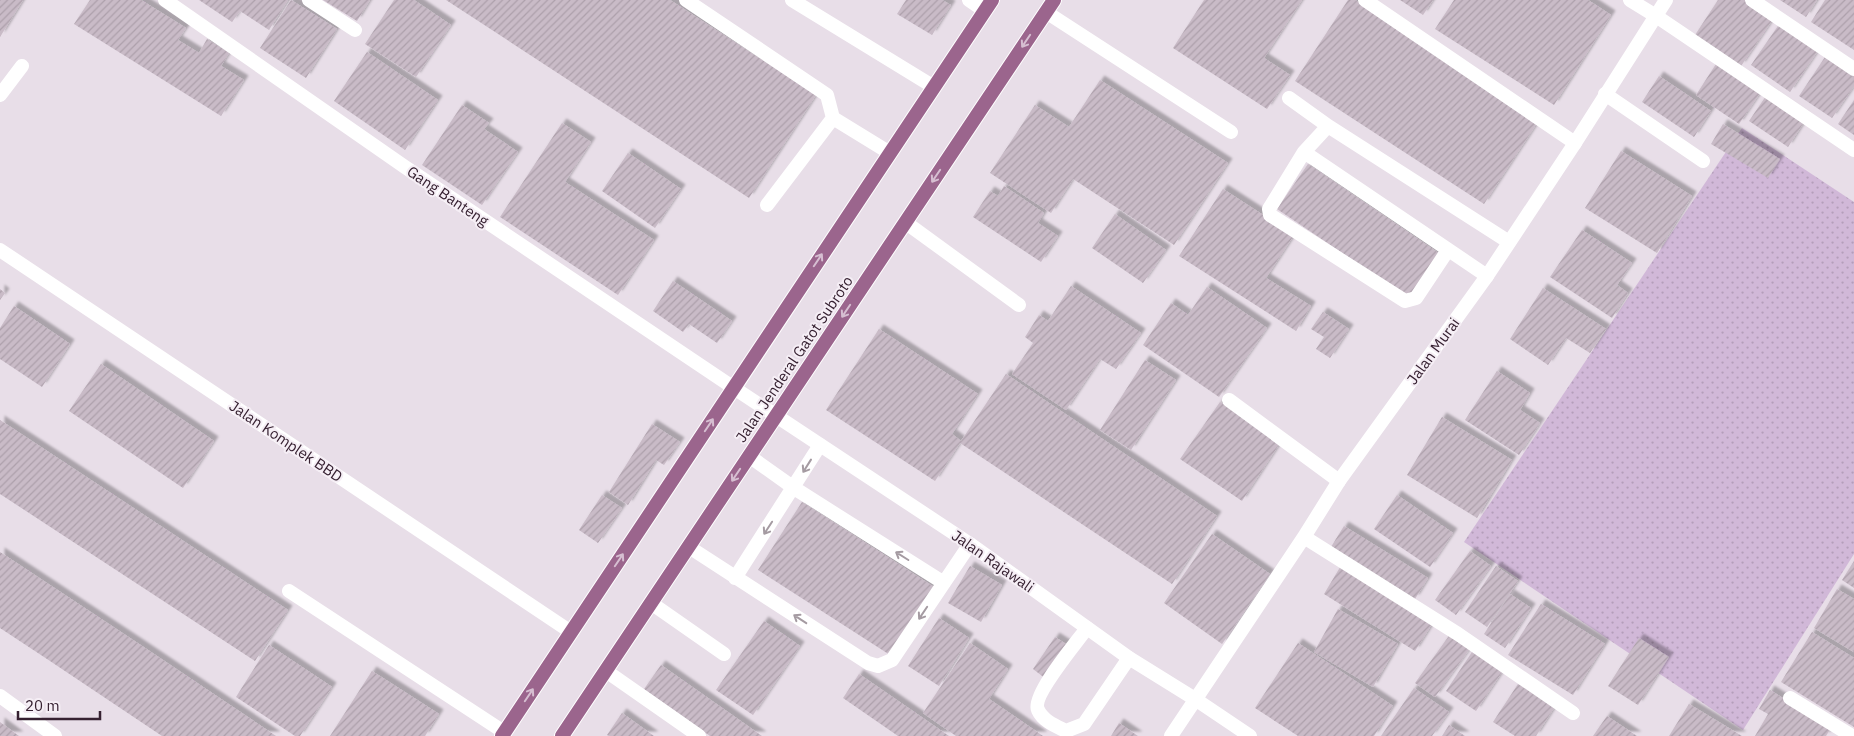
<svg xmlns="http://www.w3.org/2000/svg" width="1854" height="736" font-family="'IBM Plex Sans',sans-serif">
  <defs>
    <pattern id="grass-dots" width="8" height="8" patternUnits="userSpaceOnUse" patternTransform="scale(1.25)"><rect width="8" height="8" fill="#d1b8d8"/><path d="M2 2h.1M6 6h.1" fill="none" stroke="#b49eba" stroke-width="1.8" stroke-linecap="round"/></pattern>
    <pattern id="building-hatch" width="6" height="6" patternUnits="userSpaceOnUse" patternTransform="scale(1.25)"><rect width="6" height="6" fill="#c9bbc7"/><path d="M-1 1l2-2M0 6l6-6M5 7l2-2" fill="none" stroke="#ada0ab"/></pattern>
    <filter id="shadow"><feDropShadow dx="4.5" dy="-4.5" stdDeviation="1" flood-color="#0004"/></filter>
  </defs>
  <rect width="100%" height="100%" fill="#e8dee8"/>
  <path fill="url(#grass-dots)" d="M1742 128 1854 202V554L1743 730 1464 542Z"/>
  <path fill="url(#building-hatch)" filter="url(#shadow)" d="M0 0H23L0 37Z
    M90 0H141L186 28 178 40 199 53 207 39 229 53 221 66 244 80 221 116 74 24Z
    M199 0H288L269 30 240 11 232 22Z
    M291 0 337 29 306 78 260 48Z
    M323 0H370L357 21Z
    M394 0H414L451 25 416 77 365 44Z
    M446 0H670L816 95 749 198Z
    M906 0H942L951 5 932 35 897 14Z
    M1204 0H1302L1264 58 1290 75 1267 109 1173 48Z
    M1348 0H1355L1539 120 1484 204 1295 81Z
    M1400 0H1433L1423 15Z
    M1454 0H1588L1611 15 1554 105 1435 29Z
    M1718 0H1744L1773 19 1741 66 1695 35Z
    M1780 0H1817L1806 17Z
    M1825 0H1854V50L1811 22Z
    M1780 23 1819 49 1790 92 1751 65Z
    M367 52 438 100 405 150 334 101Z
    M1825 57 1854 76V86L1832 118 1799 96Z
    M1716 64 1760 93 1739 124 1696 95Z
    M1659 76 1711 111 1694 137 1642 102Z
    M1100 80 1228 163 1174 245 1073 179 1051 213 990 173 1035 105 1069 127Z
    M1768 93 1806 119 1788 147 1749 121Z
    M1854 100V135L1838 124Z
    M462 105 489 123 484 129 518 152 482 205 422 165Z
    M562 123 591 142 565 182 654 240 618 295 500 217Z
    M1723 124 1780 159 1768 178 1711 144Z
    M1621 151 1692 196 1657 253 1585 208Z
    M628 153 681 189 655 228 602 191Z
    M1308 164 1440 254 1409 298 1277 209Z
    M1004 186 1044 213 1038 223 1058 236 1041 262 973 217 990 191 998 196Z
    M1223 189 1294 235 1266 278 1311 306 1296 331 1179 256Z
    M1115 214 1166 250 1143 283 1092 248Z
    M1582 230 1632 263 1617 285 1628 293 1612 318 1550 277Z
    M673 281 732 321 717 343 689 324 683 332 653 311Z
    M1071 286 1141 333 1116 369 1100 359 1066 410 1012 374 1033 343 1025 337 1039 315 1048 321Z
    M1207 287 1267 328 1219 397 1143 345 1171 303 1188 315Z
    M1543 288 1606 329 1590 353 1566 338 1548 365 1510 339Z
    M0 289 5 293 0 300Z
    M14 306 70 344 42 387 0 359V328Z
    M1323 312 1349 329 1330 358 1316 349 1324 337 1311 329Z
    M879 329 978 394 952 434 961 441 1006 374 1217 516 1172 584 960 443 935 481 826 410Z
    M1145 360 1176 380 1131 450 1100 430Z
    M101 364 214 441 183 488 69 411Z
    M1497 371 1530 393 1520 410 1540 423 1519 455 1465 420Z
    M1220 402 1280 443 1242 501 1180 459Z
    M1442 417 1512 460 1477 518 1407 475Z
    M0 420 288 610 255 661 0 494Z
    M652 424 680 442 664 465 656 460 628 505 609 492Z
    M602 495 622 508 598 543 579 530Z
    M1397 495 1453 533 1430 567 1374 529Z
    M802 502 934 587 890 655 758 570Z
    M1344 526 1428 578 1415 599 1331 547Z
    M1212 534 1270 574 1222 644 1164 603Z
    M1470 551 1491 566 1456 615 1435 600Z
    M0 552 142 646 276 736H162L47 659 0 628Z
    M1854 561V588L1842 580Z
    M1342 564 1434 621 1415 651 1324 594Z
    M970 566 1002 585 981 622 948 603Z
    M1496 566 1518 581 1487 627 1465 612Z
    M1837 589 1854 599V652L1814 628Z
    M1510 594 1531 608 1505 648 1484 634Z
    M1541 604 1605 644 1573 695 1508 655Z
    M1338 609 1398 644 1373 687 1314 652Z
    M939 618 969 638 939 686 908 666Z
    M764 621 800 646 753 715 716 690Z
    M1812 632 1854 658V727L1781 682Z
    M1451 633 1471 647 1435 697 1415 683Z
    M1055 637 1069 646 1046 679 1033 669Z
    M1639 638 1669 657 1638 705 1608 686Z
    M970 643 1008 669 989 699 1043 736H956L923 713Z
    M1298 643 1393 706 1374 736H1298L1255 708Z
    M269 645 332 687 300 736H295L236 697Z
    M1474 649 1504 669 1476 711 1446 691Z
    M661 665 762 736H710L644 689Z
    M372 671 439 714 425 736H330Z
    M859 674 949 736H898L843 698Z
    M1518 684 1554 708 1536 736H1515L1493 722Z
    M1414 688 1449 712 1432 736H1381Z
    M1770 690 1831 728 1826 736H1755L1768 714 1759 709Z
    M1689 704 1742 736H1669Z
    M622 713 654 736H609L607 735Z
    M1607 716 1637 736H1593Z
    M0 722 19 736H0Z
    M1119 723 1138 736H1111Z
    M1449 725 1465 736H1442Z"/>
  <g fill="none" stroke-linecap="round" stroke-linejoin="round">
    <defs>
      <path id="primary" d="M502 736 992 0
        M562 736 1054 0"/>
    </defs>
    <use href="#primary" stroke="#fff" stroke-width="16"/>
    <path stroke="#fff" stroke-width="14" d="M686 0 827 95 833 118 890 153
      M792 0 934 87
      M969 0 985 11
      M1365 0 1575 143
      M1630 0 1656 16
      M1046 12 1231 132
      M1605 94 1703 161
      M1289 98 1328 126 1509 242
      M1304 152 1328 126
      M767 205 833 118
      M1448 250 1416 298 1405 301 1270 215 1269 209 1304 152 1487 276
      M1229 400 1339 481
      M749 456 794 488 944 583
      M689 547 868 663 878 666 892 660 970 544
      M735 578 820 445
      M651 603 724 654
      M1087 628C1077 642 1031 696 1038 710 1043 721 1056 726 1066 731L1084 724 1129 658
      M606 671 699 736"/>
    <path stroke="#fff" stroke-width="14" d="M165 0 405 167 734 388 970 544 1129 658 1195 699 1250 736
      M309 0 355 30
      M1752 0 1854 69
      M1656 16 1854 150
      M0 95 22 66
      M905 222 1019 305
      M0 250 571 632
      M1304 537 1458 634 1573 713
      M289 591 504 732
      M0 696 55 736
      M1790 698 1852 736
      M1171 736 1304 537 1339 481 1487 276 1575 143 1666 0"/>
    <use href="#primary" stroke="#9b658d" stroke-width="14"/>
  </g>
  <defs><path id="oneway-shaft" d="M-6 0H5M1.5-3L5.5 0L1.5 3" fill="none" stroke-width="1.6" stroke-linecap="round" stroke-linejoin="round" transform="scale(1.25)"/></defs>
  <g stroke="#d6bed1">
    <use href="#oneway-shaft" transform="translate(1026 41) rotate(124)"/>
    <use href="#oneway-shaft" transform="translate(936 176) rotate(124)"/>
    <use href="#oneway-shaft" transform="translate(818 260) rotate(-56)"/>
    <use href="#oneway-shaft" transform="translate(846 311) rotate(124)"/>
    <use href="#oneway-shaft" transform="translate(709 425) rotate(-56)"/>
    <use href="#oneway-shaft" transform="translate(736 475) rotate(124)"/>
    <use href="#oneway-shaft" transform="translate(619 560) rotate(-56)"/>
    <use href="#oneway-shaft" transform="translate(529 695) rotate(-56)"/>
  </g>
  <g stroke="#a59ba2">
    <use href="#oneway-shaft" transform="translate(807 466) rotate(122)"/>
    <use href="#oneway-shaft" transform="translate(768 528) rotate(123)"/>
    <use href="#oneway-shaft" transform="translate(902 556) rotate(-148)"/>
    <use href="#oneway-shaft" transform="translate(923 613) rotate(124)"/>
    <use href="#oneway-shaft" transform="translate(800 619) rotate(-147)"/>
  </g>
  <g text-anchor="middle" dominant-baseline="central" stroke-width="4" stroke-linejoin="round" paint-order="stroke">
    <g font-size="15" fill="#362131" stroke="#f5eef5">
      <text transform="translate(448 196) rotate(34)">Gang Banteng</text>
      <text transform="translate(1433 351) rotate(-54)">Jalan Murai</text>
      <text transform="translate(794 359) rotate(-56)">Jalan Jenderal Gatot Subroto</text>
      <text transform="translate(286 441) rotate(34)">Jalan Komplek BBD</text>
      <text transform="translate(993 561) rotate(35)">Jalan Rajawali</text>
    </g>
  </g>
  <path d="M18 711v8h82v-8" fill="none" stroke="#362131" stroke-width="2.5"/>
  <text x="25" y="711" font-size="15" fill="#362131" stroke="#f5eef5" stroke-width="4" paint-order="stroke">20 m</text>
</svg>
